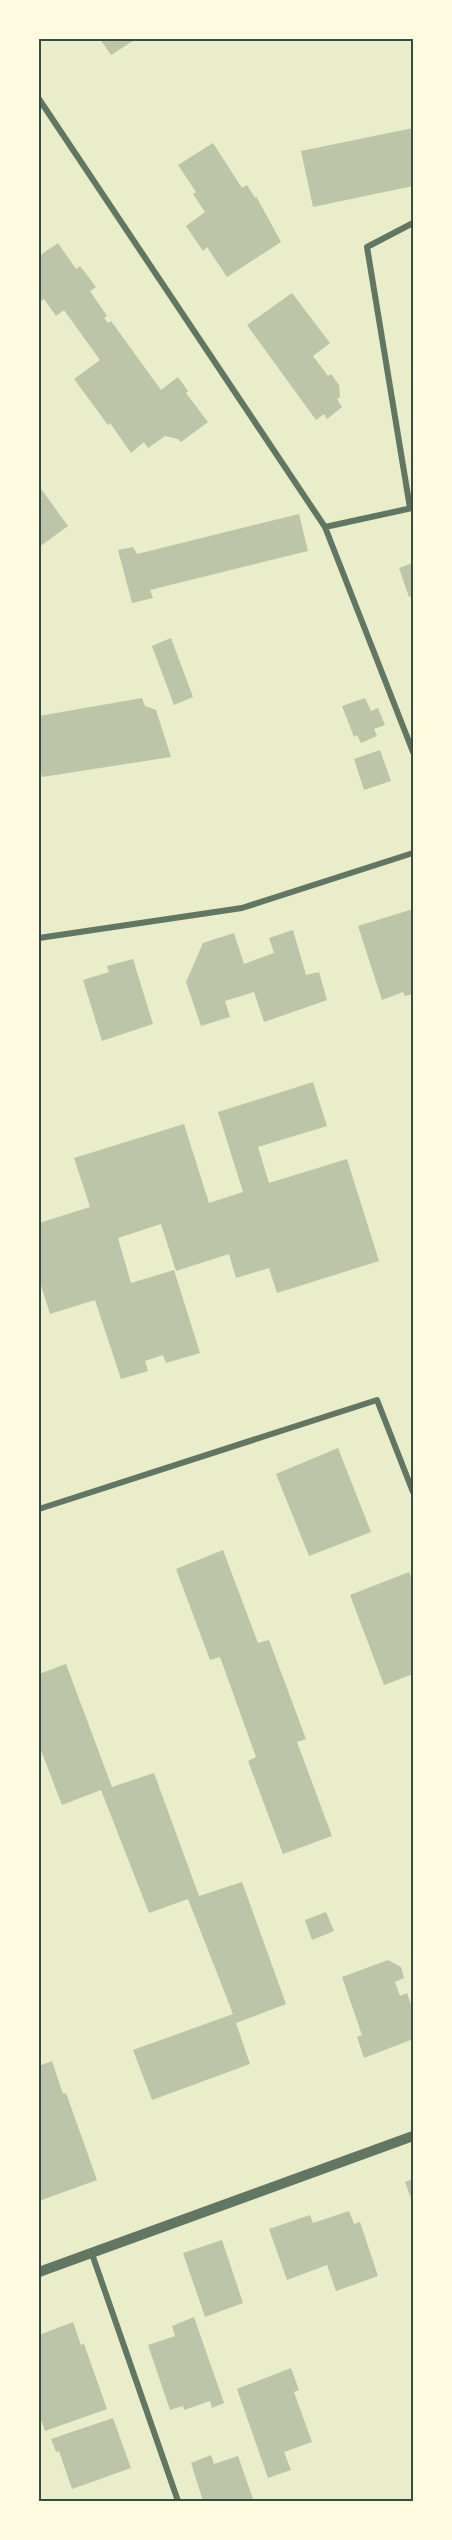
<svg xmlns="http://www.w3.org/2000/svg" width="452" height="2540" font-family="'Fira Sans',sans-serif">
  <rect width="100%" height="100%" fill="#e9edc9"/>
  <path fill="#bcc5a7" d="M100 39H136L111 55Z
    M413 128V186L313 207 301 151Z
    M213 143 242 188 247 185 255 198 256 196 281 242 227 277 207 247 203 251 186 226 205 212 193 194 196 192 178 165Z
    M58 243 76 269 80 266 96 287 90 291 107 316 104 318 108 323 111 321 161 390 178 377 188 391 186 393 208 422 181 442 178 439 165 436 148 448 144 442 131 453 110 423 108 425 74 379 100 360 64 310 56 316 44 299 40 302 39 301V256Z
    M292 293 330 343 313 356 328 376 331 374 339 385 340 397 337 399 342 407 327 419 324 414 316 420 247 325Z
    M39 486 68 526 39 547Z
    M299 514 308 551 150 590 153 598 132 603 118 550 133 547 137 554Z
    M413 563V596L409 597 399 568Z
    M171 638 193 697 174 705 152 646Z
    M142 698 145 706 156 710 171 757 42 777 41 773H39V716Z
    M365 698 371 711 378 708 385 725 374 729 377 736 361 743 357 735 354 737 342 706Z
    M380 750 391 781 364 790 354 759Z
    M413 909V994L405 996 403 992 382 1000 358 926Z
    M293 930 306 975 319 972 327 1000 264 1022 254 992 225 1001 230 1017 201 1026 186 982 203 943 234 933 244 964 274 953 269 938Z
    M133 959 153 1024 102 1041 83 980 109 972 107 966Z
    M313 1082 327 1126 258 1147 269 1183 347 1159 379 1261 277 1293 269 1268 236 1278 229 1254 176 1271 161 1224 118 1238 131 1283 174 1270 200 1353 166 1363 163 1355 145 1361 148 1371 121 1379 95 1300 50 1314 39 1279V1223L90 1207 74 1158 184 1124 209 1203 243 1192 218 1112Z
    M338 1448 371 1532 309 1556 276 1474Z
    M223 1550 258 1643 269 1640 306 1739 297 1742 332 1836 283 1854 248 1761 256 1757 220 1657 210 1660 176 1569Z
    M409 1572 413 1582V1674L384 1685 350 1595Z
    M66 1664 112 1787 154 1773 199 1896 242 1882 286 2004 236 2023 250 2064 152 2100 133 2050 233 2014 188 1899 149 1913 101 1790 62 1805 39 1745V1674Z
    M326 1912 334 1931 312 1940 305 1920Z
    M388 1960 401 1967 404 1978 395 1982 400 1996 407 1993 413 2010V2039L364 2058 357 2037 362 2035 342 1977Z
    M52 2061 63 2094 66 2093 97 2180 39 2201V2066Z
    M413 2179V2204L405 2182Z
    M349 2211 354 2224 360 2222 378 2276 336 2291 327 2265 287 2280 269 2229 310 2215 313 2223Z
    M222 2240 243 2303 205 2317 183 2253Z
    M194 2317 224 2403 212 2408 210 2401 184 2410 183 2406 170 2410 148 2345 175 2336 172 2326Z
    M73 2322 81 2345 84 2344 107 2409 45 2431 39 2414V2335Z
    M291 2368 299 2390 294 2392 312 2442 284 2452 291 2470 268 2478 237 2389Z
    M113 2418 131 2468 72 2489 59 2451 56 2452 51 2439Z
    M211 2455 214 2464 238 2456 253 2499 203 2501 191 2463Z"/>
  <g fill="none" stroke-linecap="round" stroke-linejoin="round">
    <path stroke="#617663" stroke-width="6" d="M39 99 325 527 413 752
      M410 508 367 247 413 223
      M325 527 412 508
      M39 938 242 908 413 853
      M39 1509 377 1400 413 1492
      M92 2254 178 2501"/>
    <path stroke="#617663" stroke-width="10" d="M39 2272 413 2136"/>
  </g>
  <rect width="452" height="2540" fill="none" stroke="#fefae0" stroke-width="81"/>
  <rect x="40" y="40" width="372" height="2460" fill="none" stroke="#344e41" stroke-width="2"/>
</svg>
